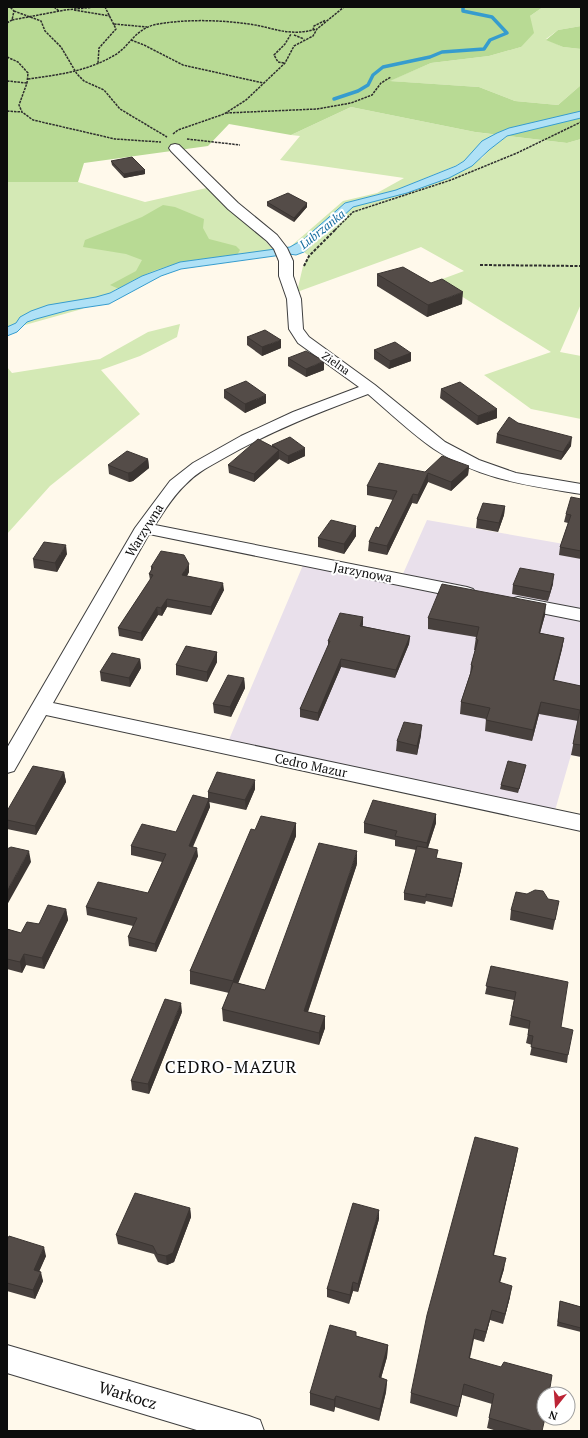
<svg xmlns="http://www.w3.org/2000/svg" width="588" height="1438" font-family="'PT Serif',serif">
  <rect width="100%" height="100%" fill="#fff9eb"/>
  <path fill="#e9e0eb" d="M427 520 581 547V611L402 576Z
    M303 565 581 620V757L571 755 554 814 228 742Z"/>
  <path fill="#d4e9b5" d="M543 7H581V26L558 30 546 39 563 47 581 49V85L558 105 515 101 479 87 389 81 431 63 489 56 521 47 530 16Z
    M351 107 475 132 498 135 464 161 455 166 396 190 345 203 304 239 290 247 343 201 377 193 404 178 280 160 300 136 291 135Z
    M507 136 567 143 581 139V304L560 352 581 356V419L531 409 484 375 551 352 437 281 464 271 421 247 297 292 303 266 309 256 304 252 353 207 482 158 489 150Z
    M25 181 78 182 145 202 211 187 250 223 274 251 190 260 129 282 82 309 7 330V182Z
    M180 324 177 337 140 356 101 370 140 414 50 486 7 534V367L12 373 100 359 148 332Z"/>
  <path fill="#b8da94" d="M7 7H543L530 16 534 33 521 47 489 56 431 63 390 81 479 87 515 101 558 105 581 85V139L567 143 475 132 351 107 291 135 229 124 208 146 84 163 78 182H7Z
    M581 26V49L563 47 546 40 558 30Z
    M163 205 175 207 204 219 203 228 209 239 236 246 240 250 237 255C191 260 158 263 119 289L110 285 136 271 142 260 126 254 83 247 85 240 142 217Z"/>
  <path fill="#afe1f6" stroke="#369cce" d="M581 111V118L507 136 489 150 472 166 449 178 407 193 353 207 304 252 296 255 289 254 181 269 161 276 109 304 69 310 36 319 27 322 17 332 7 336V327L16 323 20 317 31 311 48 305 96 297 110 293 142 276 180 262 290 247 304 239 345 203 396 190 456 166 464 161 482 141 497 133 509 128Z"/>
  <g fill="none" stroke-linecap="round" stroke-linejoin="round">
    <path stroke="#369cce" stroke-width="3.5" d="M334 99 358 91 368 85 373 75 383 67 430 57 442 52 484 49 490 40 507 33 492 17 463 11V7"/>
    <defs>
      <path id="street" d="M175 144 179 145 238 203 277 235 287 248 293 261V276L301 299 303 329 309 337 375 385 445 442 479 460 516 473 581 484V494C527 485 480 480 434 449 412 434 388 411 368 394 320 412 271 431 226 457 212 465 197 472 186 484 173 496 164 511 155 525L467 587 473 589 476 593 473 597 467 599 149 534 53 703 581 815V831L46 715 14 771 7 773V748L135 528 170 481 193 463 241 436 293 412 359 387 298 343 289 329 287 299 279 276V261L274 249 267 241 228 209 171 151 169 148 171 145Z
        M518 597 581 609V621L511 607 509 603 511 599Z
        M7 1345 249 1416 260 1420 264 1431H200L7 1373Z"/>
    </defs>
    <use href="#street" stroke="#3f3f3f" stroke-width="2"/>
    <path stroke="#2e2e2e" stroke-width="1.5" stroke-dasharray="2.5 1" stroke-linecap="butt" d="M54 7 59 11
      M74 10 110 16
      M14 11 41 21 45 31 61 47 77 74 84 81 104 90 120 109 167 137
      M12 20 65 10 95 7
      M7 23 12 20 14 11 10 7
      M114 24 147 27
      M313 30 314 26 326 20
      M294 35 304 39
      M131 40 144 45 183 65 263 83
      M7 57 18 62 28 73 27 83 19 105 22 112 33 120 115 139 161 142
      M98 63 99 48 116 29 105 7
      M284 63 278 62 274 55 285 44 291 34
      M28 79C58 75 88 71 115 55 131 45 135 28 158 24 188 19 219 20 249 24 276 28 288 37 317 29
      M7 81 27 83
      M7 111 22 112
      M226 113 317 109 351 103 372 95 381 83 391 77
      M173 134 178 130 224 114 246 100 285 63 294 46 313 36 317 29 344 7
      M187 139 240 145
      M335 230 353 212 451 180 517 153 581 122"/>
    <path stroke="#2e2e2e" stroke-width="2" stroke-dasharray="3 1.5" stroke-linecap="butt" d="M480 265 581 266
      M304 266 309 256 336 229"/>
    <use href="#street" fill="#fff" fill-rule="evenodd"/>
  </g>
  <path fill="#48413e" d="M111 161 145 174 124 178 112 165Z
    M267 202 307 207 294 222 267 206Z
    M377 274 462 304 427 317 377 286Z
    M247 337 281 348 262 356 247 345Z
    M374 350 411 353V361L389 369 374 359Z
    M288 358 324 370 306 377 288 366Z
    M441 389 497 418 477 425 440 398Z
    M224 390 266 403 245 413 224 398Z
    M518 423 571 446 561 460 496 443 497 434Z
    M272 445 305 456 288 464 279 459 254 482 229 473 228 465 272 446Z
    M148 459 149 468 133 481 129 482 109 474 108 465Z
    M469 466 468 475 451 491 428 482 417 504 412 503 387 555 368 551 369 542 379 528 393 500 367 495V486L425 472Z
    M581 499V559L559 555 560 547 568 523 564 522 566 514Z
    M505 506 504 515 498 532 476 528 477 519Z
    M356 526V536L344 554 318 547V538Z
    M67 554 57 572 34 568 33 559Z
    M151 567 189 572 187 576 224 590 211 615 167 607 162 616 158 615 142 641 119 636 118 628 150 580 149 574 151 571Z
    M553 584 548 601 512 594 513 585Z
    M545 615 540 633 564 638 562 649 554 681 581 686V757L571 755 578 721 539 714 532 741 485 731 486 719 460 714 461 702 470 674 471 665 475 650H474L476 637 428 629V618Z
    M363 617 362 626 410 636 409 644 395 678 341 667 318 721 300 717V709L328 646V641Z
    M217 652V662L207 682 176 675V665Z
    M140 659 141 668 130 687 101 681 100 672Z
    M244 678 245 688 231 717 214 713 213 704Z
    M421 735 417 755 396 751 397 741Z
    M525 770 518 793 500 789 501 785Z
    M64 772 66 782 36 835 7 829V811Z
    M255 789 246 810 209 802 210 807 193 847 198 856 156 952 129 946 128 937 133 926 87 915 86 907 148 893 162 862 131 855V846L176 832 208 798V792Z
    M436 814V823L428 848 437 859 462 863 461 870 452 907 426 901 425 904 404 900V893L416 850 395 846V840L364 833V823Z
    M296 823V836L238 983 265 990 357 864 308 1012 325 1016V1028L319 1045 223 1021 222 1009 229 993 190 984V971L255 830Z
    M66 909 68 920 44 969 26 965 22 973 7 969V929L21 933Z
    M511 910 557 911 553 930 510 920Z
    M491 966 561 1027 568 1055 567 1063 530 1055 532 1045 526 1043 529 1029 509 1025 514 1000 485 994Z
    M182 1012 149 1094 132 1090 131 1081Z
    M516 1159 494 1255 504 1269 500 1282 510 1297 503 1324 490 1320 484 1342 474 1339 470 1358 542 1431H497L487 1428 492 1404 462 1395 457 1417 410 1403 411 1393Z
    M190 1208 191 1217 174 1262 167 1265 158 1262 154 1254 118 1244 116 1235Z
    M379 1219 358 1292 353 1291 349 1304 327 1297V1289Z
    M7 1241 46 1256 39 1271 43 1281 35 1299 7 1291Z
    M560 1301 581 1307V1332L557 1326Z
    M356 1332V1336L388 1345 387 1357 381 1378 387 1380 386 1392 379 1421 335 1407 334 1412 310 1405V1393Z"/>
  <path fill="#3b3532" d="M145 170V174L124 178V174Z
    M307 203V207L294 222V218Z
    M463 292 462 304 427 317 428 305Z
    M281 340V348L262 356V347Z
    M411 353V361L389 369 390 361Z
    M324 361V370L306 377V369Z
    M266 395V403L245 413V404Z
    M497 409V418L477 425 478 416Z
    M572 437 571 446 561 460 563 452Z
    M305 448V456L288 464V456Z
    M279 450V459L254 482V474Z
    M148 459 149 468 133 481 129 482 128 473Z
    M469 466 468 475 451 491V482Z
    M428 473V482L417 504 418 495Z
    M413 494 412 503 387 555V546Z
    M505 506 504 515 498 532 499 523Z
    M356 526V536L344 554V544Z
    M66 545 67 554 57 572 55 563Z
    M189 564V572L183 583 182 575Z
    M554 574 553 584 548 601Z
    M223 583 224 590 211 615V607Z
    M167 599V607L162 616 161 608Z
    M546 604 545 615 537 644 539 633Z
    M157 607 158 615 142 641 141 633Z
    M363 617V625L360 634V626Z
    M410 636 409 644 395 678 396 670Z
    M564 638 562 649 551 692 553 680Z
    M217 652V662L207 682V672Z
    M140 659 141 668 130 687 129 678Z
    M341 659V667L318 721V713Z
    M244 678 245 688 231 717 230 707Z
    M541 702 539 714 532 741 533 730Z
    M422 725 421 735 417 755V746Z
    M64 772 66 782 36 835 35 826Z
    M255 780V789L246 810 245 800Z
    M209 799 210 807 189 854V846Z
    M436 814V823L426 853 427 843Z
    M296 823V836L234 994 233 981Z
    M197 848 198 856 156 952 155 944Z
    M29 851 31 862 7 905V891Z
    M357 851V864L304 1023V1011Z
    M462 863 461 870 452 907 453 899Z
    M66 909 68 920 44 969 42 958Z
    M24 954 26 965 22 973 20 962Z
    M181 1003 182 1012 149 1094 148 1084Z
    M325 1016V1028L319 1045V1033Z
    M518 1148 516 1159 491 1265 493 1255Z
    M190 1208 191 1217 174 1262 167 1265 166 1256Z
    M379 1210V1219L358 1292V1284Z
    M44 1247 46 1256 36 1279 34 1270Z
    M506 1258 504 1269 497 1293 499 1282Z
    M41 1272 43 1281 35 1299 33 1290Z
    M353 1282V1291L349 1304 350 1295Z
    M512 1286 510 1297 503 1324 505 1314Z
    M492 1310 490 1320 484 1342 486 1332Z
    M388 1345 387 1357 378 1389 379 1377Z
    M387 1380 386 1392 379 1421 380 1409Z
    M336 1396 335 1407 334 1412V1400Z"/>
  <path fill="#544c48" stroke="#3b3532" d="M132 157 145 170 124 174 111 161Z
    M288 193 307 203 294 218 267 202Z
    M403 267 431 283 442 279 463 292 428 305 377 274Z
    M265 330 281 340 262 347 247 337Z
    M395 342 411 353 390 361 374 350Z
    M306 351 324 361 306 369 288 358Z
    M246 381 266 395 245 404 224 390Z
    M460 382 497 409 478 416 441 389Z
    M509 417 518 423 572 437 563 452 497 434Z
    M290 437 305 448 288 456 279 450 254 474 228 465 258 439 279 450 272 445Z
    M127 451 148 459 132 472 128 473 108 465Z
    M442 456 469 466 451 482 428 473 418 495 413 494 387 546 369 542 376 527 379 528 397 491 367 486 379 463 425 472Z
    M571 497 581 499V551L560 547 571 515 566 514Z
    M483 503 505 506 499 523 477 519Z
    M331 520 356 526 344 544 318 538Z
    M44 542 66 545 55 563 33 559Z
    M161 551 184 555 189 564 182 575 223 583 211 607 167 599 161 608 157 607 141 633 118 628 153 575 149 574 153 567H151Z
    M520 568 554 574 550 592 513 585Z
    M442 584 546 604 539 633 564 638 553 680 581 686V745L573 744 580 710 541 702 533 730 486 720 490 708 461 702 473 666 471 665 478 640 476 639 479 627 428 618Z
    M340 613 363 617 360 626 410 636 396 670 341 659 318 713 300 709 330 641H328Z
    M186 646 217 652 207 672 176 665Z
    M112 653 140 659 129 678 100 672Z
    M228 675 244 678 230 707 213 704Z
    M404 722 422 725 417 746 397 741Z
    M508 761 526 765 519 789 501 785Z
    M33 766 64 772 35 826 7 820V811Z
    M217 772 255 780 245 800 208 792Z
    M193 795 209 799 189 846 197 848 155 944 128 937 137 918 86 907 98 882 148 893 166 854 131 846 142 824 176 832Z
    M373 800 436 814 427 843 395 836 397 831 364 823Z
    M261 816 296 823 233 981 190 971 251 829 255 830Z
    M319 843 357 851 304 1011 325 1016 319 1033 222 1009 233 982 265 990Z
    M417 846 438 850 436 858 462 863 453 899 426 894V897L404 893Z
    M11 847 29 851 7 891V849Z
    M535 890 543 891 548 899 559 901 555 920 511 910 516 892 527 894Z
    M48 905 66 909 42 958 24 954 20 962 7 959V929L21 933 27 922 39 924Z
    M491 966 568 982 561 1027 573 1030 568 1055 531 1047 533 1036 528 1035 530 1021 511 1016 516 992 486 986Z
    M165 999 181 1003 148 1084 131 1081Z
    M475 1137 518 1148 493 1255 506 1258 499 1282 512 1286 505 1314 492 1310 486 1332 475 1329 469 1358 501 1367 504 1362 552 1375 549 1394H544V1418H545L542 1431H533L489 1418 494 1394 464 1384 459 1407 411 1393 427 1315Z
    M135 1193 190 1208 173 1253 166 1256 157 1254 153 1246 116 1235Z
    M353 1203 379 1210 358 1284 353 1282 350 1295 327 1289Z
    M9 1236 44 1247 34 1270 41 1272 33 1290 7 1283V1241Z
    M560 1301 581 1307V1328L558 1322Z
    M330 1325 356 1332V1336L388 1345 379 1377 387 1380 380 1409 336 1396 334 1400 310 1393Z"/>
  <g text-anchor="middle" dominant-baseline="central" stroke-width="4" stroke-linejoin="round" paint-order="stroke">
    <g font-size="11" fill="#0c0c0c" stroke="#fff">
      <text transform="translate(336 363) rotate(35)">Zielna</text>
    </g>
    <g font-size="12" font-style="italic" fill="#156c9e" stroke="#fff">
      <text transform="translate(322 229) rotate(-39)">Lubrzanka</text>
    </g>
    <g font-size="13" fill="#0c0c0c" stroke="#fff">
      <text transform="translate(144 530) rotate(-58)">Warzywna</text>
      <text transform="translate(363 572) rotate(11)">Jarzynowa</text>
      <text transform="translate(311 765) rotate(12)">Cedro Mazur</text>
    </g>
    <g font-size="16" fill="#0c0c0c" stroke="#fff">
      <text transform="translate(128 1395) rotate(17)">Warkocz</text>
    </g>
    <g font-size="17" letter-spacing="1" fill="#0c0c0c" stroke="#fff">
      <text x="231" y="1066">CEDRO-MAZUR</text>
    </g>
  </g>
  <rect width="588" height="1438" fill="none" stroke="#0c0c0c" stroke-width="16"/>
  <g transform="translate(556 1406) rotate(197)"><circle r="19" fill="#ffffff" stroke="#9e9e9e"/>
  <path d="M0-3L7 15L0 10L-7 15Z" fill="#bc2436"/>
  <text y="-6" font-size="11" font-weight="bold" text-anchor="middle" fill="#0c0c0c">N</text>
  </g>
</svg>
